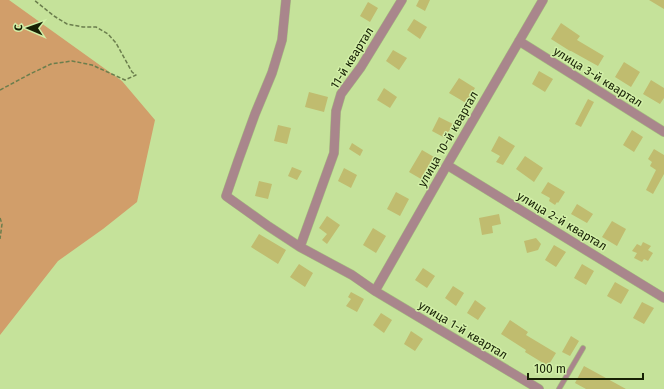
<svg xmlns="http://www.w3.org/2000/svg" width="664" height="389" font-family="'Fira Sans',sans-serif">
  <rect width="100%" height="100%" fill="#c5e29a"/>
  <path fill="#d19e6a" d="M0 0H9L122 81 155 120 137 202 103 229 58 261 0 335Z"/>
  <path fill="#c0bc6f" d="M419 0H430L425 11 416 6Z
    M649 0H664V9Z
    M368 2 378 8 370 22 360 16Z
    M414 19 427 27 420 39 407 30Z
    M561 23 580 36 577 40 604 56 598 66 571 51H570L551 39Z
    M393 50 407 58 399 70 386 61Z
    M624 62 640 72 631 87 615 77Z
    M539 71 553 79 545 92 532 84Z
    M459 78 475 88 466 103 449 93Z
    M651 80 664 88V98L660 104 643 94Z
    M384 88 397 97 390 108 377 100Z
    M309 92 328 97 324 112 305 107Z
    M588 99 594 102 581 127 575 124Z
    M439 117 453 124 445 138 432 131Z
    M278 125 291 128 287 144 274 141Z
    M632 130 643 137 634 152 623 145Z
    M499 136 515 146 503 165 496 162 500 156 491 151Z
    M352 143 363 150 360 156 349 149Z
    M654 149 664 155V174L653 194 646 190 656 170 650 166 652 162 648 159Z
    M422 150 434 157 421 179 409 172Z
    M525 156 543 168 534 182 516 169Z
    M292 167 302 171 297 180 288 176Z
    M344 168 357 175 351 188 338 181Z
    M259 181 272 184 268 199 255 196Z
    M548 182 565 192 558 203 557 202 555 205 549 201 550 198 541 193Z
    M396 192 409 199 400 216 387 209Z
    M577 204 593 214 587 223 571 214Z
    M499 214 501 224 492 226 493 233 482 235 479 218Z
    M327 216 340 225 327 244 322 240 327 234 319 228Z
    M612 221 626 229 617 246 602 237Z
    M373 228 386 236 376 253 363 245Z
    M259 234 286 250 278 264 251 247Z
    M536 238 541 244 538 250 527 253 524 241Z
    M643 242 651 246 648 250 653 253 648 261 644 259 642 262 634 258 637 253 632 251 637 244 641 246Z
    M554 245 566 252 556 267 545 260Z
    M299 264 313 273 305 287 290 277Z
    M582 264 594 271 586 285 574 278Z
    M423 268 435 276 427 288 415 280Z
    M615 282 629 290 621 304 607 296Z
    M453 286 464 293 456 306 445 298Z
    M351 292 364 299 357 312 346 306 351 299 348 297Z
    M475 300 486 308 478 320 467 313Z
    M642 302 654 308 644 324 633 318Z
    M381 313 392 320 384 333 373 325Z
    M510 320 528 332 526 335 556 353 548 366 525 352 526 350 501 334Z
    M411 331 423 339 415 351 404 344Z
    M571 336 579 341 570 356 562 352Z
    M584 366 626 389H586L575 383Z"/>
  <g fill="none" stroke-linecap="round" stroke-linejoin="round">
    <defs>
      <path id="lane" d="M559 389 583 348"/>
      <path id="street" d="M286 0 282 40 272 73 255 114 238 161 226 196 268 226 300 247 352 275 375 291 539 389
        M519 41 664 132
        M447 165 664 298
        M300 247 334 153 336 111 341 94 361 67 402 0
        M375 291 447 165 543 0"/>
    </defs>
    <use href="#lane" stroke="#a6bf7f" stroke-width="6"/>
    <use href="#street" stroke="#a6bf7f" stroke-width="10"/>
    <path stroke="#6b7e4d" stroke-width="1.5" stroke-dasharray="4 2" stroke-linecap="butt" d="M0 90 30 74 51 64 72 61 92 65 125 80 136 75 132 72 116 43 108 34 96 27H83L67 24 54 16 34 0
      M0 218 2 224 0 239"/>
    <use href="#lane" stroke="#a9868c" stroke-width="4.5"/>
    <use href="#street" stroke="#a9868c" stroke-width="9"/>
  </g>
  <g text-anchor="middle" dominant-baseline="central" stroke-width="3" stroke-linejoin="round" paint-order="stroke">
    <g font-size="12" fill="#172105" stroke="#d2efa7">
      <text transform="translate(352 58) rotate(-58)">11-й квартал</text>
      <text transform="translate(598 77) rotate(32)">улица 3-й квартал</text>
      <text transform="translate(448 139) rotate(-60)">улица 10-й квартал</text>
      <text transform="translate(562 221) rotate(31)">улица 2-й квартал</text>
      <text transform="translate(463 330) rotate(31)">улица 1-й квартал</text>
    </g>
  </g>
  <g transform="translate(28 28) rotate(272)" stroke="#d2efa7" stroke-width="3" paint-order="stroke">
  <path d="M0-3L7 15L0 10L-7 15Z" fill="#172105"/>
  <text y="-6" font-size="11" font-weight="bold" text-anchor="middle" fill="#172105">С</text>
  </g>
  <path d="M528 373v6h115v-6" fill="none" stroke="#172105" stroke-width="2"/>
  <text x="534" y="373" font-size="12" fill="#172105" stroke="#d2efa7" stroke-width="3" paint-order="stroke">100 m</text>
</svg>
